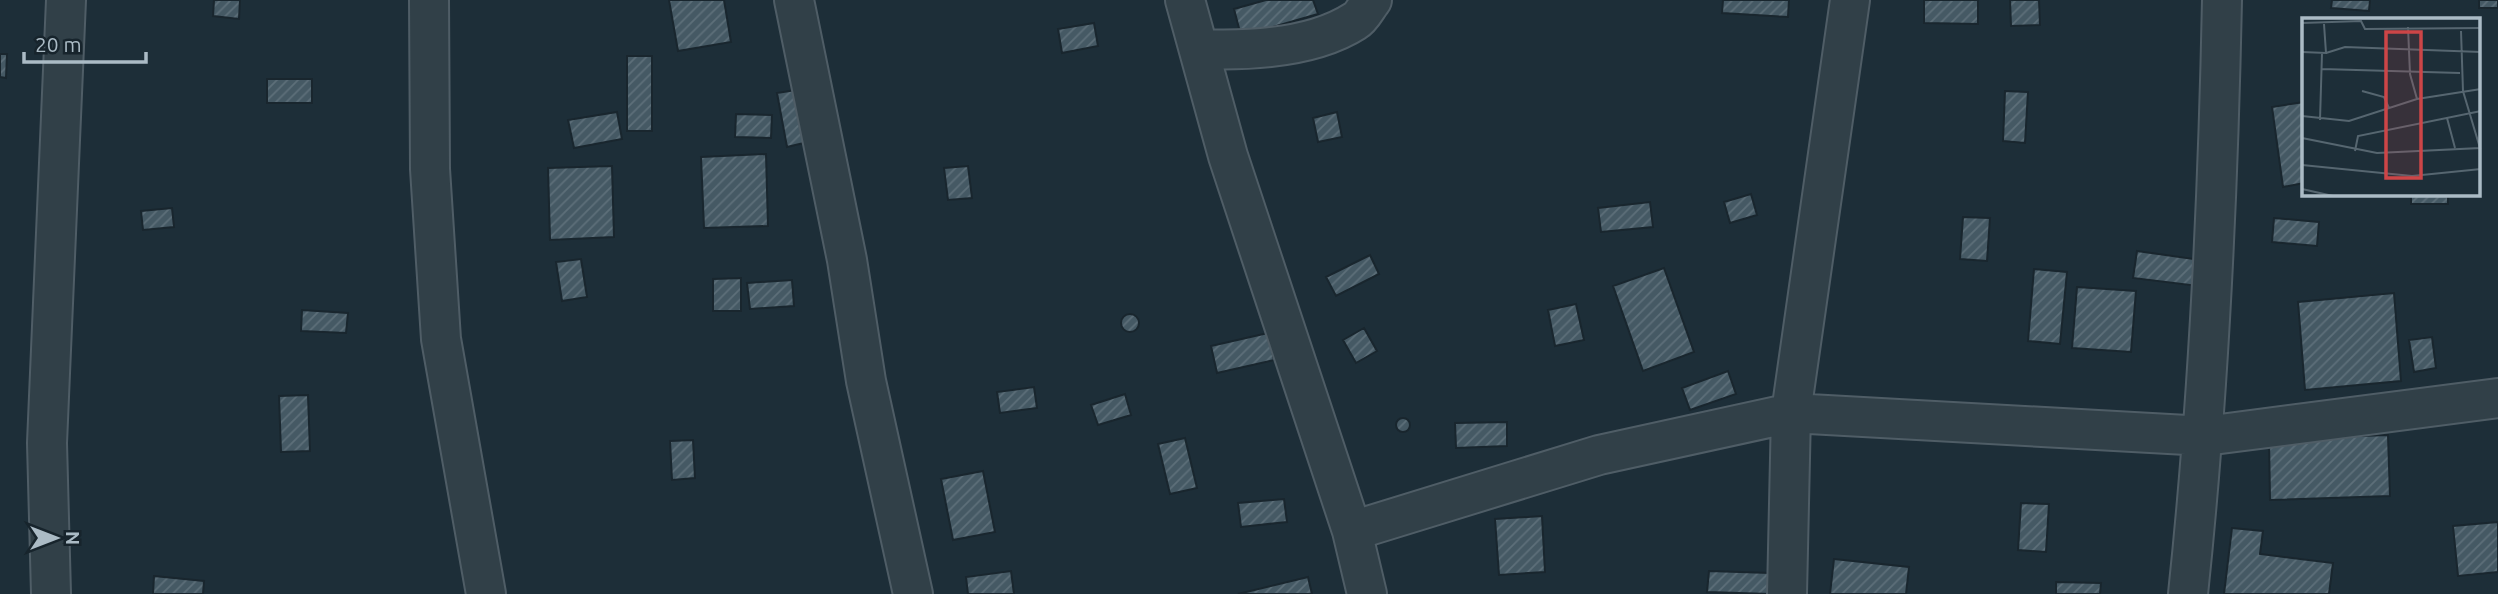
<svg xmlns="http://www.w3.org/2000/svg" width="2498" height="594" font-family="Ubuntu,sans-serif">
  <defs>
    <pattern id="building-hatch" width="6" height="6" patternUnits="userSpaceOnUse" patternTransform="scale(1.75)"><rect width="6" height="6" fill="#455964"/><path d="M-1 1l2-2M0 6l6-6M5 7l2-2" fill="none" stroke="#5d6f79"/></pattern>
  </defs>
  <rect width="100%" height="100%" fill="#1d2e38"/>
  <path fill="url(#building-hatch)" stroke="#19262e" stroke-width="2" d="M214 0H240L239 19 213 16Z
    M669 0H724L731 42 678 51Z
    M1266 0H1313L1318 14 1241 36 1234 9Z
    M1723 0H1789L1788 17 1722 13Z
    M1924 0H1978V24L1924 23Z
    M2010 0H2039L2040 25 2011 26Z
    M2332 0H2370L2369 11 2331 8Z
    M2479 0H2498V8H2479Z
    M1094 23 1098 46 1062 53 1058 29Z
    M0 54H7L6 78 0 77Z
    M627 56H652V131H627Z
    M267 79H312V103H267Z
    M802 89 812 141 787 147 777 93Z
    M2005 91 2028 92 2025 143 2003 141Z
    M2304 102V183L2283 187 2272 107Z
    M617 112 622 139 574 148 568 120Z
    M1337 112 1342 137 1318 142 1313 118Z
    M736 114 772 115 771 138 735 137Z
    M766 154 768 226 704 228 701 157Z
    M612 166 614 237 550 240 548 168Z
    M968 166 972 198 948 200 944 168Z
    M1751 194 1757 215 1730 223 1724 202Z
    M2411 194H2448V204H2411Z
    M1650 202 1653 227 1601 232 1598 208Z
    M172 208 174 227 143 230 141 211Z
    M1963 217 1990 218 1987 261 1960 259Z
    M2274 218 2319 222 2317 246 2272 242Z
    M2137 251 2201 260 2198 286 2133 278Z
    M1370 255 1379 274 1336 296 1326 277Z
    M581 259 587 297 562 301 556 262Z
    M1664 268 1694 352 1643 371 1613 286Z
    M2034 269 2067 272 2060 344 2028 341Z
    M741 278V311H713V279Z
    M792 280 794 306 750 309 747 283Z
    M2077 287 2136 291 2131 352 2072 348Z
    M2394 293 2401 381 2305 390 2298 302Z
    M1576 304 1584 340 1555 346 1548 310Z
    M302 310 348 313 346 333 301 331Z
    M1121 323a9 9 0 1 1 18 0a9 9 0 1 1-18 0Z
    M1364 328 1377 351 1356 363 1343 340Z
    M1268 333 1274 360 1217 373 1211 346Z
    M2432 337 2436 368 2414 372 2409 340Z
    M1728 371 1736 394 1690 410 1682 388Z
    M1034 387 1037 408 1000 413 997 392Z
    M1125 394 1131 415 1098 425 1091 405Z
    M308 395 310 451 281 452 279 396Z
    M1396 425a7 7 0 1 1 14 0a7 7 0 1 1-14 0Z
    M1507 422V446L1456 448 1455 423Z
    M2388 435 2390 496 2270 500 2269 439Z
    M1185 438 1197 488 1170 494 1158 444Z
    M693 440 695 478 672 480 670 441Z
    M983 471 995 532 953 540 941 479Z
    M1284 499 1287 522 1241 527 1238 503Z
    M2021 503 2049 504 2046 552 2018 550Z
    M1542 516 1545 572 1499 575 1495 519Z
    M2498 522V572L2458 576 2453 526Z
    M2232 528 2263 531 2260 554 2333 563 2329 594H2224Z
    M1834 559 1909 567 1906 594H1830Z
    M1011 571 1014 594H968L966 577Z
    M1709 571 1771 573 1770 594 1707 592Z
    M154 576 204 581 203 594H153Z
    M1308 577 1312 594H1238Z
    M2056 582 2101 583 2100 594H2056Z"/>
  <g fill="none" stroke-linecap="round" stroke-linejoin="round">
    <defs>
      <path id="street" d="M429 0 430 169 441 339 486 594
        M794 0 847 260 866 381 913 594
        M1185 0 1228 156 1352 531 1367 594
        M1199 49C1248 51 1313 48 1355 21 1362 17 1367 6 1372 0
        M1352 531 1599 455 1791 413 2205 436 2498 398
        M51 594 47 443 66 0
        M1787 594 1791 413 1850 0
        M2188 594C2209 396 2218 199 2222 0"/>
    </defs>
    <use href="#street" stroke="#4f5d66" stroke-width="42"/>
    <use href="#street" stroke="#314048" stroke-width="38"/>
  </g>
  <g transform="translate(2302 18)">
    <rect width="178" height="178" fill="#1d2e38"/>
    <path fill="none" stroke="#566670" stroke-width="2" d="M0 5 59 3 63 11 179 10M106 9 108 56 115 81M0 34 24 35 22 6M24 35 43 29 179 34M20 51 158 55M60 73 82 79 87 90M0 98 47 103 115 81 179 71M145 100 153 130M18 102 20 35M0 120 75 135 178 130 161 73 159 13M53 133 56 118 179 93M0 147 110 158 179 151M0 171 31 178"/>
    <path fill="#cd4547" fill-opacity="0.15" stroke="#cd4547" stroke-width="3.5" d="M84 14H119V160H84Z"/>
    <rect width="178" height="178" fill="none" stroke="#abbbc5" stroke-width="3.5"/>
  </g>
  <g transform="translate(56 538) rotate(90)" stroke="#17242c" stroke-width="5" paint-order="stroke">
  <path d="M0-5L12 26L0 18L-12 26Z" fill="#abbbc5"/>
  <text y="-10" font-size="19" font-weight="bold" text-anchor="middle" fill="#abbbc5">N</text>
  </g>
  <path d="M24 52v10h122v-10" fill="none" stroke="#abbbc5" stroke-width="3.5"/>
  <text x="35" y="52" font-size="21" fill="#abbbc5" stroke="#17242c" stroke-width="5" paint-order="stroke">20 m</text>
</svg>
